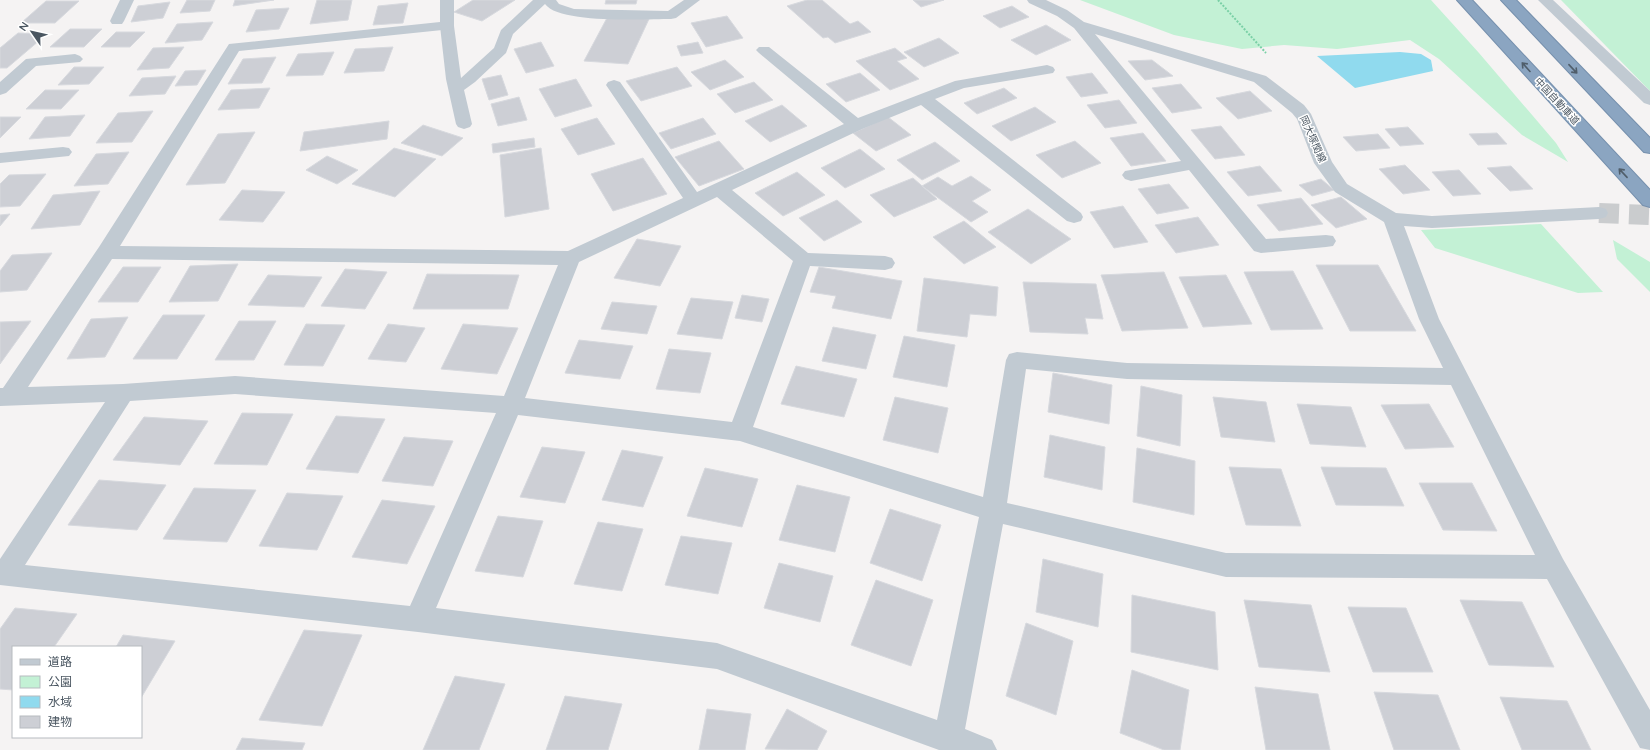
<svg xmlns="http://www.w3.org/2000/svg" width="1650" height="750" font-family="Quicksand,'Noto Sans JP',sans-serif">
  <rect width="100%" height="100%" fill="#f5f3f3"/>
  <path fill="#c3f1d5" d="M1080 0H1431L1479 53 1556 143 1568 162 1522 135 1439 59 1410 40 1337 49 1284 45 1242 49 1174 35Z
    M1561 0H1650V91Z
    M1541 224 1603 292 1578 293 1435 248 1421 230Z
    M1613 240 1650 262V292L1617 259Z"/>
  <path fill="#90daee" d="M1400 52 1421 54 1431 60 1433 71 1355 88 1317 56Z"/>
  <path fill="#cdcfd5" stroke="#d7d9de" d="M187 0H215L210 11 180 13Z
    M235 0H274L233 6Z
    M317 0H352L348 20 310 24Z
    M473 0H515L482 21 454 12Z
    M606 0H637L636 4H605Z
    M807 0H822L850 24 858 21 871 32 835 43 828 37 823 38 787 6Z
    M913 0H944L921 7Z
    M46 1H79L55 23H21Z
    M170 2 163 18 131 22 138 6Z
    M408 3 403 23 373 25 378 6Z
    M1012 6 1029 17 1000 28 983 16Z
    M289 8 279 29 246 32 256 10Z
    M608 16 649 19 628 64 584 61Z
    M727 16 743 38 706 47 691 23Z
    M213 22 202 40 165 43 177 24Z
    M1046 25 1071 40 1036 55 1011 40Z
    M70 29H102L84 47H50Z
    M116 32H145L130 47H101Z
    M18 33 47 34 7 68H0V48Z
    M939 38 959 53 924 67 904 52Z
    M541 42 554 66 526 73 514 49Z
    M698 42 703 53 681 56 677 46Z
    M184 47 169 68 137 70 153 48Z
    M393 47 384 71 344 73 355 49Z
    M895 48 907 58 897 61 919 79 890 90 856 61Z
    M334 52 323 75 286 76 298 54Z
    M276 57 262 83 228 84 243 59Z
    M725 60 744 77 710 90 691 72Z
    M1152 60 1173 76 1145 80 1128 61Z
    M74 67H104L89 84 58 85Z
    M677 67 692 86 641 101 626 81Z
    M206 70 197 85 175 86 185 71Z
    M860 73 880 90 846 102 826 84Z
    M1092 73 1108 93 1081 97 1066 77Z
    M501 75 508 95 489 100 482 79Z
    M176 76 165 94 129 96 142 78Z
    M576 79 592 106 555 117 539 89Z
    M754 82 773 100 735 113 717 94Z
    M1181 84 1202 108 1172 113 1152 88Z
    M270 88 259 108 218 110 231 90Z
    M1004 88 1017 98 977 114 964 103Z
    M45 90H79L61 109H26Z
    M1250 91 1272 111 1238 119 1216 98Z
    M519 97 527 120 498 126 491 104Z
    M1119 100 1137 123 1105 128 1087 105Z
    M782 105 807 126 770 142 745 121Z
    M1035 107 1056 122 1011 141 992 126Z
    M153 111 132 142 96 143 118 113Z
    M85 115 70 136 29 139 45 117Z
    M0 117H21L0 138Z
    M888 117 911 135 876 151 853 133Z
    M597 118 615 144 578 155 561 129Z
    M703 118 716 134 671 149 659 133Z
    M389 121 387 139 300 151 304 132Z
    M423 125 463 138 442 156 401 143Z
    M1221 126 1245 155 1215 159 1191 130Z
    M1408 127 1424 144 1400 146 1385 129Z
    M255 132 225 183 186 185 218 134Z
    M1143 133 1166 161 1131 166 1110 138Z
    M1497 133 1507 144 1478 145 1469 134Z
    M1378 134 1390 148 1356 151 1343 137Z
    M534 138 535 147 493 153 492 144Z
    M719 141 744 169 699 186 675 157Z
    M1075 141 1101 163 1062 178 1036 155Z
    M935 142 960 161 922 180 897 160Z
    M394 148 436 159 395 197 352 184Z
    M541 148 549 209 505 217 500 155Z
    M860 149 885 169 845 188 821 168Z
    M129 152 108 184 74 186 96 154Z
    M327 156 358 170 337 184 306 170Z
    M643 158 667 194 613 211 591 174Z
    M1405 165 1430 190 1403 194 1379 169Z
    M1260 166 1282 191 1248 196 1227 172Z
    M1511 166 1533 189 1510 191 1487 168Z
    M1459 170 1481 194 1453 196 1432 172Z
    M797 172 825 195 783 216 755 193Z
    M46 174 20 206 0 207V184L9 175Z
    M971 176 991 190 972 201 988 212 971 222 922 186 938 177 952 186Z
    M913 178 937 199 894 217 870 195Z
    M1321 179 1334 190 1312 196 1299 185Z
    M1169 184 1189 208 1157 214 1138 189Z
    M242 190 285 192 263 222 219 220Z
    M100 191 80 225 31 229 53 195Z
    M1341 197 1367 219 1336 228 1311 205Z
    M1301 198 1323 224 1279 231 1257 205Z
    M837 200 862 222 824 241 799 218Z
    M1123 206 1148 242 1114 248 1090 212Z
    M1028 209 1071 239 1031 264 988 232Z
    M10 214 0 226V215Z
    M1198 217 1219 245 1176 253 1155 225Z
    M964 221 996 247 964 264 933 237Z
    M637 239 681 246 660 286 614 278Z
    M52 253 27 290 0 292V271L12 255Z
    M238 264 218 301 169 302 190 266Z
    M1316 265H1378L1416 331H1350Z
    M123 267H161L138 302H98Z
    M819 267 902 281 891 319 832 308 836 296 810 292Z
    M345 269 387 272 365 309 321 306Z
    M1293 271 1323 329 1271 330 1244 272Z
    M1164 272 1188 328 1122 331 1101 275Z
    M427 274 519 275 508 309H413Z
    M268 275 322 277 304 307 248 305Z
    M1226 275 1252 324 1203 327 1179 277Z
    M924 278 998 287 996 316 970 314 967 337 917 331Z
    M1023 282 1096 284 1103 319 1085 318 1088 334 1030 332Z
    M742 295 769 299 762 322 735 318Z
    M691 298 733 302 722 339 677 334Z
    M612 302 657 306 647 334 601 329Z
    M163 315H205L177 359H133Z
    M128 317 105 357 67 359 91 319Z
    M31 321 0 364V322Z
    M239 321H276L254 360H215Z
    M306 324 345 325 323 366 284 365Z
    M388 324 425 328 406 362 368 359Z
    M463 324 518 328 497 374 441 369Z
    M833 327 876 335 866 369 822 361Z
    M904 336 955 345 947 387 893 377Z
    M579 340 633 346 620 379 565 373Z
    M669 349 711 353 700 393 656 389Z
    M796 366 857 379 844 417 781 404Z
    M1053 373 1112 385 1109 424 1048 412Z
    M1141 386 1182 395 1180 446 1137 436Z
    M895 397 948 408 938 453 883 440Z
    M1213 397 1266 402 1275 442 1221 437Z
    M1297 404 1351 407 1366 447 1310 444Z
    M1429 404 1454 447 1405 449 1381 405Z
    M242 413 293 414 267 465 214 464Z
    M336 416 385 419 358 473 306 469Z
    M144 417 208 421 180 465 113 460Z
    M1050 435 1105 447 1102 490 1044 477Z
    M404 437 453 441 433 486 382 481Z
    M542 447 585 452 565 503 520 497Z
    M1137 448 1195 461 1194 515 1133 502Z
    M622 450 663 457 643 507 602 500Z
    M1229 467 1281 469 1301 526 1246 525Z
    M1321 467 1386 468 1404 506 1336 505Z
    M705 468 758 479 742 527 687 516Z
    M99 480 166 485 137 530 68 525Z
    M1419 483H1472L1497 531 1443 530Z
    M797 485 850 497 835 552 779 540Z
    M194 488 256 490 227 542 163 539Z
    M287 493 343 496 317 550 259 546Z
    M382 500 435 506 407 564 352 557Z
    M890 509 941 525 922 581 870 563Z
    M498 516 543 521 523 577 475 571Z
    M598 522 643 529 622 591 574 584Z
    M681 536 732 543 718 594 665 585Z
    M1043 559 1103 574 1098 627 1036 612Z
    M779 563 833 576 820 622 764 608Z
    M876 580 933 600 911 666 851 645Z
    M1132 595 1215 612 1218 670 1131 652Z
    M1244 600 1311 605 1330 672 1259 667Z
    M1460 600 1522 602 1554 667 1489 665Z
    M1348 607 1406 608 1433 672H1373Z
    M15 608 77 614 54 647H13V690L0 689V629Z
    M1026 623 1073 641 1056 715 1006 696Z
    M304 630 362 635 322 726 259 720Z
    M123 635 175 641 141 698V647H116Z
    M1132 670 1189 690 1180 750H1164L1120 733Z
    M455 676 505 684 479 750H423Z
    M1255 687 1318 694 1330 750H1266Z
    M1374 692 1438 695 1460 750H1394Z
    M565 696 622 704 608 750H546Z
    M1500 697 1567 701 1591 750H1522Z
    M707 709 751 714 745 750H699Z
    M787 709 827 731 817 750 765 749Z
    M242 738 305 743 302 750H236Z"/>
  <g fill="none" stroke-linecap="round" stroke-linejoin="round">
    <path stroke="#caccce" stroke-width="20" stroke-dasharray="20 10" stroke-linecap="butt" d="M1599 213 1650 215"/>
    <defs>
      <path id="highway" d="M1457 0H1472L1650 190V207L1643 205Z
        M1501 0H1516L1650 138V153L1644 152Z"/>
    </defs>
    <use href="#highway" stroke="#7690ad" stroke-width="2"/>
    <path stroke="#7ad0a6" stroke-width="2" stroke-dasharray="2 1.5" stroke-linecap="butt" d="M1218 0 1266 53"/>
    <path fill="#c1cad2" fill-rule="evenodd" d="M533 0H556L559 4 574 9 668 11 684 0H700L676 18 671 19C645 19 559 24 545 4L513 34 506 53 475 82 464 90 472 124 470 127 464 129 458 127 456 124 446 79 440 26 442 23H452L454 26 461 78 494 48 501 30Z"/>
    <path fill="#c1cad2" fill-rule="evenodd" d="M120 0H134L124 21 122 24H112L110 21Z
      M440 0H454V26L452 29 239 51 120 246 568 251 683 198 606 85 608 82 614 80 620 82 697 192 844 124 759 53 756 50 759 47H769L858 118 955 81 1047 65 1053 67 1055 70 1053 73 964 88 935 99 1081 213 1083 217 1081 221 1074 223 1067 221 921 105 862 129 732 190 808 253 885 256 892 258 895 263 892 268 885 270 810 266 753 427 983 497 1006 360 1009 354 1017 352 1127 363 1443 368 1419 319 1384 222 1335 192 1314 163 1297 119 1292 113 1254 82 1095 34 1266 239 1326 235 1333 236 1336 241 1333 246 1326 247 1261 253 1254 251 1189 170 1131 181 1125 179 1122 175 1125 171 1181 161 1074 28 1057 16 1029 3 1027 0H1046L1067 10 1084 22 1266 76 1304 105 1311 114 1332 162 1347 184 1396 213 1432 216 1599 207 1606 209 1608 213 1606 217 1599 219 1432 228 1404 226 1439 319 1563 559 1650 710V750L1640 748 1547 579 1226 577 1003 524 965 729 992 740 997 750H939L717 669 418 632 0 585V559L105 402 0 406V388H3L99 247 229 44 440 22ZM717 197 793 261 732 422 525 398 579 262ZM112 259 558 265 504 396 235 376 123 384 28 387ZM1026 369 1127 379 1451 385 1535 555 1226 553 1007 503ZM235 394 496 413 410 606 25 565 130 401ZM518 415 740 441 979 517 937 720 717 643 436 608Z
      M1538 0H1553L1650 91V105L1644 103Z
      M75 54 80 56 83 59 80 62 36 66 6 93 0 95V82L26 59Z
      M63 147 69 148 72 152 69 156 0 163V153Z"/>
    <use href="#highway" fill="#8ba5c1" fill-rule="evenodd"/>
  </g>
  <defs><path id="oneway-shaft" d="M-6 0H5M1.5-3L5.5 0L1.5 3" fill="none" stroke-width="1.6" stroke-linecap="round" stroke-linejoin="round"/></defs>
  <g stroke="#505e6b">
    <use href="#oneway-shaft" transform="translate(1526 67) rotate(-132)"/>
    <use href="#oneway-shaft" transform="translate(1573 69) rotate(47)"/>
    <use href="#oneway-shaft" transform="translate(1623 173) rotate(-133)"/>
  </g>
  <g text-anchor="middle" dominant-baseline="central" stroke-width="3" stroke-linejoin="round" paint-order="stroke">
    <g font-size="10" fill="#4a5661" stroke="#fff">
      <text transform="translate(1557 101) rotate(47)">中国自動車道</text>
      <text transform="translate(1313 139) rotate(66)">岡大塚閏線</text>
    </g>
  </g>
  <rect x="12" y="646" width="130" height="92" fill="#ffffff" stroke="#b7bbc0"/>
  <rect x="20" y="659" width="20" height="6" fill="#c1cad2" stroke="#b7bbc0"/>
  <text x="48" y="666" font-size="12" fill="#4a5661">道路</text>
  <rect x="20" y="676" width="20" height="12" fill="#c3f1d5" stroke="#b7bbc0"/>
  <text x="48" y="686" font-size="12" fill="#4a5661">公園</text>
  <rect x="20" y="696" width="20" height="12" fill="#90daee" stroke="#b7bbc0"/>
  <text x="48" y="706" font-size="12" fill="#4a5661">水域</text>
  <rect x="20" y="716" width="20" height="12" fill="#cdcfd5" stroke="#b7bbc0"/>
  <text x="48" y="726" font-size="12" fill="#4a5661">建物</text>
  <g transform="translate(32 32) rotate(304)" stroke="#ffffff" stroke-width="3" paint-order="stroke">
  <path d="M0-3L7 15L0 10L-7 15Z" fill="#4a5661"/>
  <text y="-6" font-size="11" font-weight="bold" text-anchor="middle" fill="#4a5661">N</text>
  </g>
</svg>
